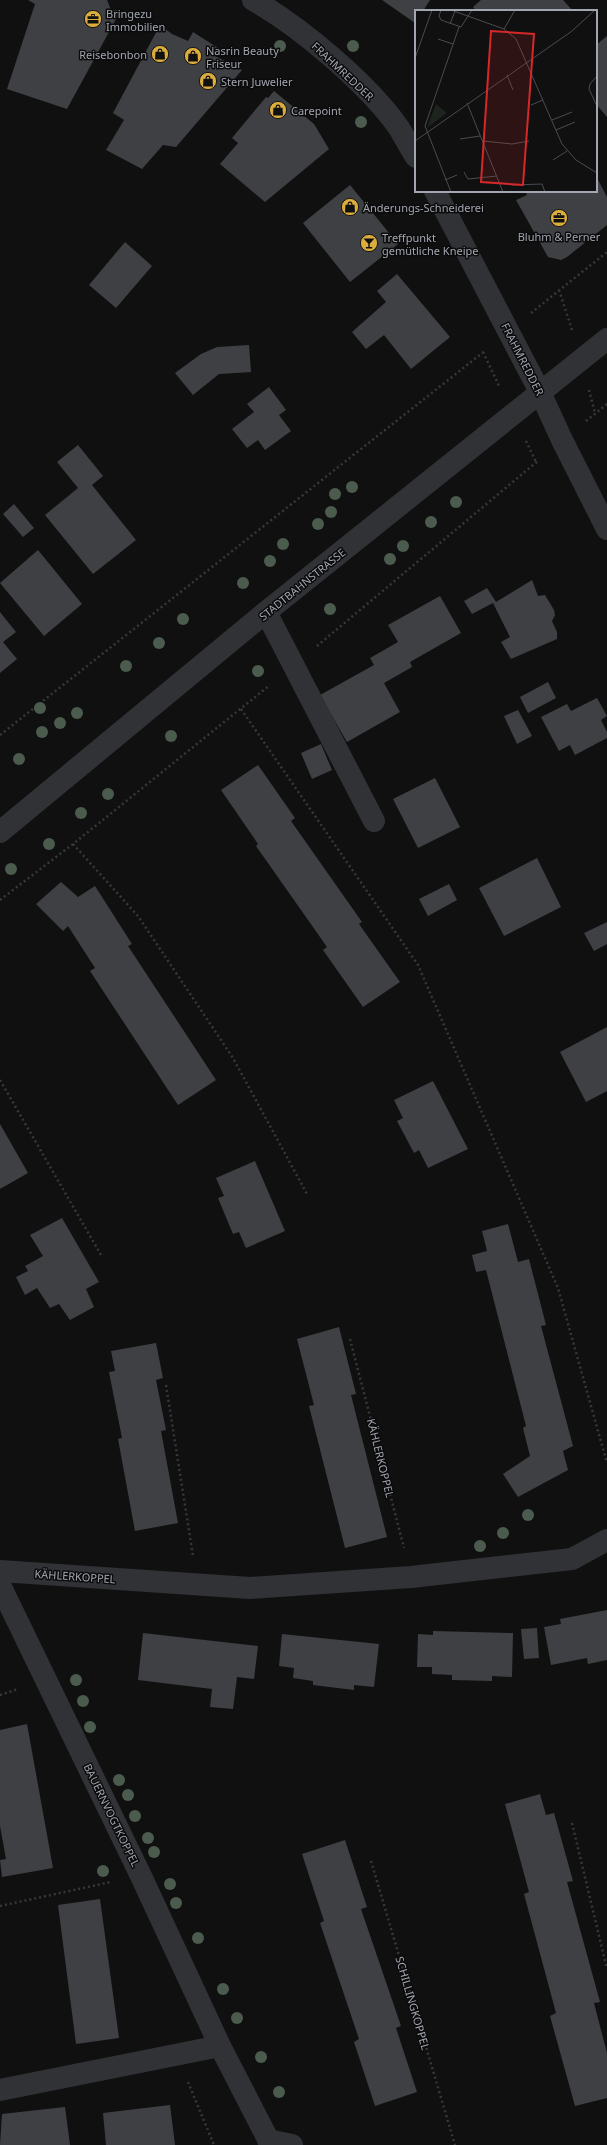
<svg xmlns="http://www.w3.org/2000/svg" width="607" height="2145" font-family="'Noto Sans',sans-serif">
  <rect width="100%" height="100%" fill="#101011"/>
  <path fill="#3f4044" d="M28 0H107L111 10H121L67 109 7 89 35 4Z
    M382 0H430L423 11H416L415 23Z
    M481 0H563L573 11H476L473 7Z
    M160 25 172 34 188 41 193 32 218 48 215 56 242 70 176 147 163 145 142 169 106 150 124 120 113 113Z
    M607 36V117L596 104V45Z
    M274 91 314 124 329 149 265 202 220 164 238 143 232 138 266 97 268 98Z
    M596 176 607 197V225L567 257 561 260 548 257 516 200 527 195 525 191H596Z
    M350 185 398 244 350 282 303 223Z
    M125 242 152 266 116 308 89 285Z
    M397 274 450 337 411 369 384 335 366 349 352 332 386 302 377 291Z
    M249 345 251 372 219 374 193 395 175 373 201 354 217 347Z
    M269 387 286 410 279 415 291 431 265 450 258 440 247 448 232 429 254 412 247 404Z
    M78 445 103 476 92 485 136 540 93 574 45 515 78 488 57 462Z
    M14 504 34 528 23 537 3 514Z
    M38 550 82 604 44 636 0 583Z
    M532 580 538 596 545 595 554 610 555 615 552 621 557 632V639L511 659 501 642 510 637 493 603 472 614 464 601 487 588 496 602Z
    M440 596 461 633 410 662 412 667 384 683 400 712 347 742 320 695 374 665 370 658 398 642 388 625Z
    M0 612 16 632 3 642 17 659 0 673Z
    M548 682 556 698 528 713 520 697Z
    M597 698 607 716 601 720 607 732V738L575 755 570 745 559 751 541 717 567 704 571 711Z
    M518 710 532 736 517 744 504 716Z
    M321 744 332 770 312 779 301 753Z
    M258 765 295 818 291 821 362 922 359 924 400 982 363 1007 323 950 327 947 256 846 258 844 221 790Z
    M435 778 460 827 418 848 393 799Z
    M537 858 561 907 504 936 479 888Z
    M61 882 78 897 95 886 132 944 128 946 216 1080 178 1105 90 971 95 968 68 926 63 931 36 904Z
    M449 884 457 900 428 916 419 899Z
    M607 922V944L594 951 584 933Z
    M607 1027V1091L586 1102 560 1052Z
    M433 1081 468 1149 428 1168 419 1150 414 1153 397 1121 403 1118 394 1100Z
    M0 1124 28 1173 0 1189Z
    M255 1161 285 1231 246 1248 239 1232 233 1234 218 1198 224 1196 216 1178Z
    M62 1218 99 1282 86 1289 94 1307 70 1320 59 1304 50 1308 37 1288 25 1295 16 1277 28 1271 25 1266 43 1256 30 1235Z
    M508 1224 518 1262 529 1259 546 1325 541 1326 573 1446 563 1451 568 1470 518 1497 503 1474 530 1456 523 1428 526 1426 486 1270 476 1272 472 1255 487 1251 482 1231Z
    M339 1327 356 1394 351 1395 387 1537 345 1548 309 1406 314 1405 297 1339Z
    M156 1343 163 1378 156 1380 166 1430 161 1431 178 1523 135 1531 118 1439 122 1438 109 1372 115 1371 111 1351Z
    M607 1610V1660L588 1664 587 1658 551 1665 544 1627 561 1624 560 1619Z
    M537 1628 539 1658 524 1659 521 1629Z
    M433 1631 513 1633 512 1677 492 1676V1681L452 1680V1675L432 1674V1667H417L418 1634 433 1635Z
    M143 1633 258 1646 254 1679 237 1677 233 1709 210 1707 212 1689 138 1680Z
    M282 1634 379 1644 374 1687 354 1685V1690L313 1685V1681L293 1678 294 1668 279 1666Z
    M27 1724 53 1868 2 1877 0 1860 6 1859 0 1826V1730Z
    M540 1794 546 1815 554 1813 573 1881 567 1882 600 2002 594 2003 607 2053V2098L575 2106 550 2016 556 2013 524 1894 529 1892 505 1804Z
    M345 1840 367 1907 361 1909 401 2026 396 2028 417 2092 375 2106 354 2042 359 2039 320 1923 324 1921 302 1854Z
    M100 1899 119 2038 76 2044 58 1905Z
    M170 2105 175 2145H106L103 2113Z
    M65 2107 70 2145H0L2 2114Z"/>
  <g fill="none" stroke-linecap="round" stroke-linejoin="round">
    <path stroke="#37383c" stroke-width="2.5" stroke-dasharray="2 3" stroke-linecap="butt" d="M559 290 572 330
      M531 313 607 252
      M483 352 500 388
      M589 390 595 413
      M586 421 607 404
      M526 441 536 462
      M317 646 539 460
      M241 709 418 965 558 1288 607 1463
      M0 735 486 350
      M73 844 138 916 233 1058 307 1194
      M0 900 73 844 270 685
      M0 1080 101 1255
      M350 1339 404 1548
      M166 1385 193 1556
      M0 1695 18 1689
      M572 1823 607 1969
      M371 1861 455 2145
      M0 1906 111 1882
      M188 2082 214 2145"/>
    <path stroke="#313235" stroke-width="22" d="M253 0C301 27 368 84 399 128 405 138 410 148 416 157
      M435 191 540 392 562 440 607 529
      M266 612 374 821
      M0 832 266 612 607 339
      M0 1571 250 1588 411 1577 572 1559 607 1540
      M0 1585 141 1876 220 2046 271 2145
      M0 2090 220 2046
      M268 2140 292 2145"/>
  </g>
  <g fill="#4b5b4d">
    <circle cx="280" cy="46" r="6"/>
    <circle cx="353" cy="46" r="6"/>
    <circle cx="361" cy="122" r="6"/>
    <circle cx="352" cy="487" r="6"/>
    <circle cx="335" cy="494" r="6"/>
    <circle cx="456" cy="502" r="6"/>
    <circle cx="331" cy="512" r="6"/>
    <circle cx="431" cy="522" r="6"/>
    <circle cx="318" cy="524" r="6"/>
    <circle cx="283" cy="544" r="6"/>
    <circle cx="403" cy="546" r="6"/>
    <circle cx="390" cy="559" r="6"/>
    <circle cx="270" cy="561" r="6"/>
    <circle cx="243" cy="583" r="6"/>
    <circle cx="330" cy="609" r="6"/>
    <circle cx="183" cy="619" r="6"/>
    <circle cx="159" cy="643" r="6"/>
    <circle cx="126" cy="666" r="6"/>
    <circle cx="258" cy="671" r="6"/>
    <circle cx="40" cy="708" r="6"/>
    <circle cx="77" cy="713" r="6"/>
    <circle cx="60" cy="723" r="6"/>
    <circle cx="42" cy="732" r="6"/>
    <circle cx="171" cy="736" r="6"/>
    <circle cx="19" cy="759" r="6"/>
    <circle cx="108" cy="794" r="6"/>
    <circle cx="81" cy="813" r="6"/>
    <circle cx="49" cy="844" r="6"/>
    <circle cx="11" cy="869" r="6"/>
    <circle cx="528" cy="1515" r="6"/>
    <circle cx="503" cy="1533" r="6"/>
    <circle cx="480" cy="1546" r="6"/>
    <circle cx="76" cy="1680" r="6"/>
    <circle cx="83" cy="1701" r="6"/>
    <circle cx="90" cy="1727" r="6"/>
    <circle cx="119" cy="1780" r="6"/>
    <circle cx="128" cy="1795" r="6"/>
    <circle cx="135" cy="1816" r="6"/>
    <circle cx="148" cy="1838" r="6"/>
    <circle cx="154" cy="1852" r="6"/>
    <circle cx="103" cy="1871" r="6"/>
    <circle cx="170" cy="1884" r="6"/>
    <circle cx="176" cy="1903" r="6"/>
    <circle cx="198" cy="1938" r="6"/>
    <circle cx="223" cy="1989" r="6"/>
    <circle cx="237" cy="2018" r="6"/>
    <circle cx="261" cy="2057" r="6"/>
    <circle cx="279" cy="2092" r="6"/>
  </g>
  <defs>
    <symbol id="office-disc" viewBox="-11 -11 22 22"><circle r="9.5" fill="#dbad3d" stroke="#0b0b0c"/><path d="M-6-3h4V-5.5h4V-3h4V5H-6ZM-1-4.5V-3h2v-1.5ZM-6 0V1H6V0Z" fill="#111"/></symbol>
    <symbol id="shop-disc" viewBox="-11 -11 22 22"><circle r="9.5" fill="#dbad3d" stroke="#0b0b0c"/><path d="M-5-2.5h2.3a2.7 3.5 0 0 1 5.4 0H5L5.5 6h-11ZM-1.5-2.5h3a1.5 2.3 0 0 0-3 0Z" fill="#111"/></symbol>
    <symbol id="bar-disc" viewBox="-11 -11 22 22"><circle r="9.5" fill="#dbad3d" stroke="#0b0b0c"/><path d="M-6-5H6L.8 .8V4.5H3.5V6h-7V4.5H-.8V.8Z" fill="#111"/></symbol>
  </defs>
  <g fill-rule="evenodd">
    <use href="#office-disc" x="83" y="9" width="20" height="20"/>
    <use href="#shop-disc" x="150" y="44" width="20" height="20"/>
    <use href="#shop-disc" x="183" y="46" width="20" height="20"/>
    <use href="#shop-disc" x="198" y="71" width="20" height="20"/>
    <use href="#shop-disc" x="268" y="100" width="20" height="20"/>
    <use href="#shop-disc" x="340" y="197" width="20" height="20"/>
    <use href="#office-disc" x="549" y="208" width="20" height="20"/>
    <use href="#bar-disc" x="359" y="233" width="20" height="20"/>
  </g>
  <g text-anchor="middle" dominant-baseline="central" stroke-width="3" stroke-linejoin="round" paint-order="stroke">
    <g font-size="11" fill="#a2a6b0" stroke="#0b0b0c" text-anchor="start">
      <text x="106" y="13">Bringezu<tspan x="106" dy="13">Immobilien</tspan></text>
      <text x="206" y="50">Nasrin Beauty<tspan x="206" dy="13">Friseur</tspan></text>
      <text x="147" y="54" text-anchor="end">Reisebonbon</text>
      <text x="221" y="81">Stern Juwelier</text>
      <text x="291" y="110">Carepoint</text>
      <text x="363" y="207">Änderungs-Schneiderei</text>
      <text x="559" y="236" text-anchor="middle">Bluhm &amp; Perner</text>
      <text x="382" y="237">Treffpunkt<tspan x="382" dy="13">gemütliche Kneipe</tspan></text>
    </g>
    <g font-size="11" fill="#a2a6b0" stroke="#0b0b0c">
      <text transform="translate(343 71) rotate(43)">FRAHMREDDER</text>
      <text transform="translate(523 359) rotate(63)">FRAHMREDDER</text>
      <text transform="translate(302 584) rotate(-39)">STADTBAHNSTRASSE</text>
      <text transform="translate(381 1458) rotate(76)">KÄHLERKOPPEL</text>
      <text transform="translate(75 1576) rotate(4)">KÄHLERKOPPEL</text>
      <text transform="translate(112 1815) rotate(64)">BAUERNVOGTKOPPEL</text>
      <text transform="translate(413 2003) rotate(74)">SCHILLINGKOPPEL</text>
    </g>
  </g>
  <g transform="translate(415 10)">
    <rect width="182" height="182" fill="#101011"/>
    <path d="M21 94 32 103 12 118 14 112Z" fill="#1d231d"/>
    <path fill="none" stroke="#4a4c51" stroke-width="1" d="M26 0 24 6 26 10 46 17 57 0M36 0 89 19 101 29 147 134 161 150 182 163M35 14 40 1M89 19 100 0M23 29 38 34M0 48 17 0M92 65 98 80M182 66 175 74 174 79 182 96M52 93 88 182M116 95 128 90M137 110 157 102M141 120 160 112M45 129 65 126M0 131 157 21 180 0M68 131 97 134 114 131M138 150 152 141M49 162 53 169 82 166M30 170 42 165M85 173 98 175 127 174 130 182M36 182 10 116 44 17"/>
    <path fill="#d62828" fill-opacity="0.15" stroke="#d62828" stroke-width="2" d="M76 21 119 24 108 175 66 172Z"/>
    <rect width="182" height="182" fill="none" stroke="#a2a6b0" stroke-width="2"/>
  </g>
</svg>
